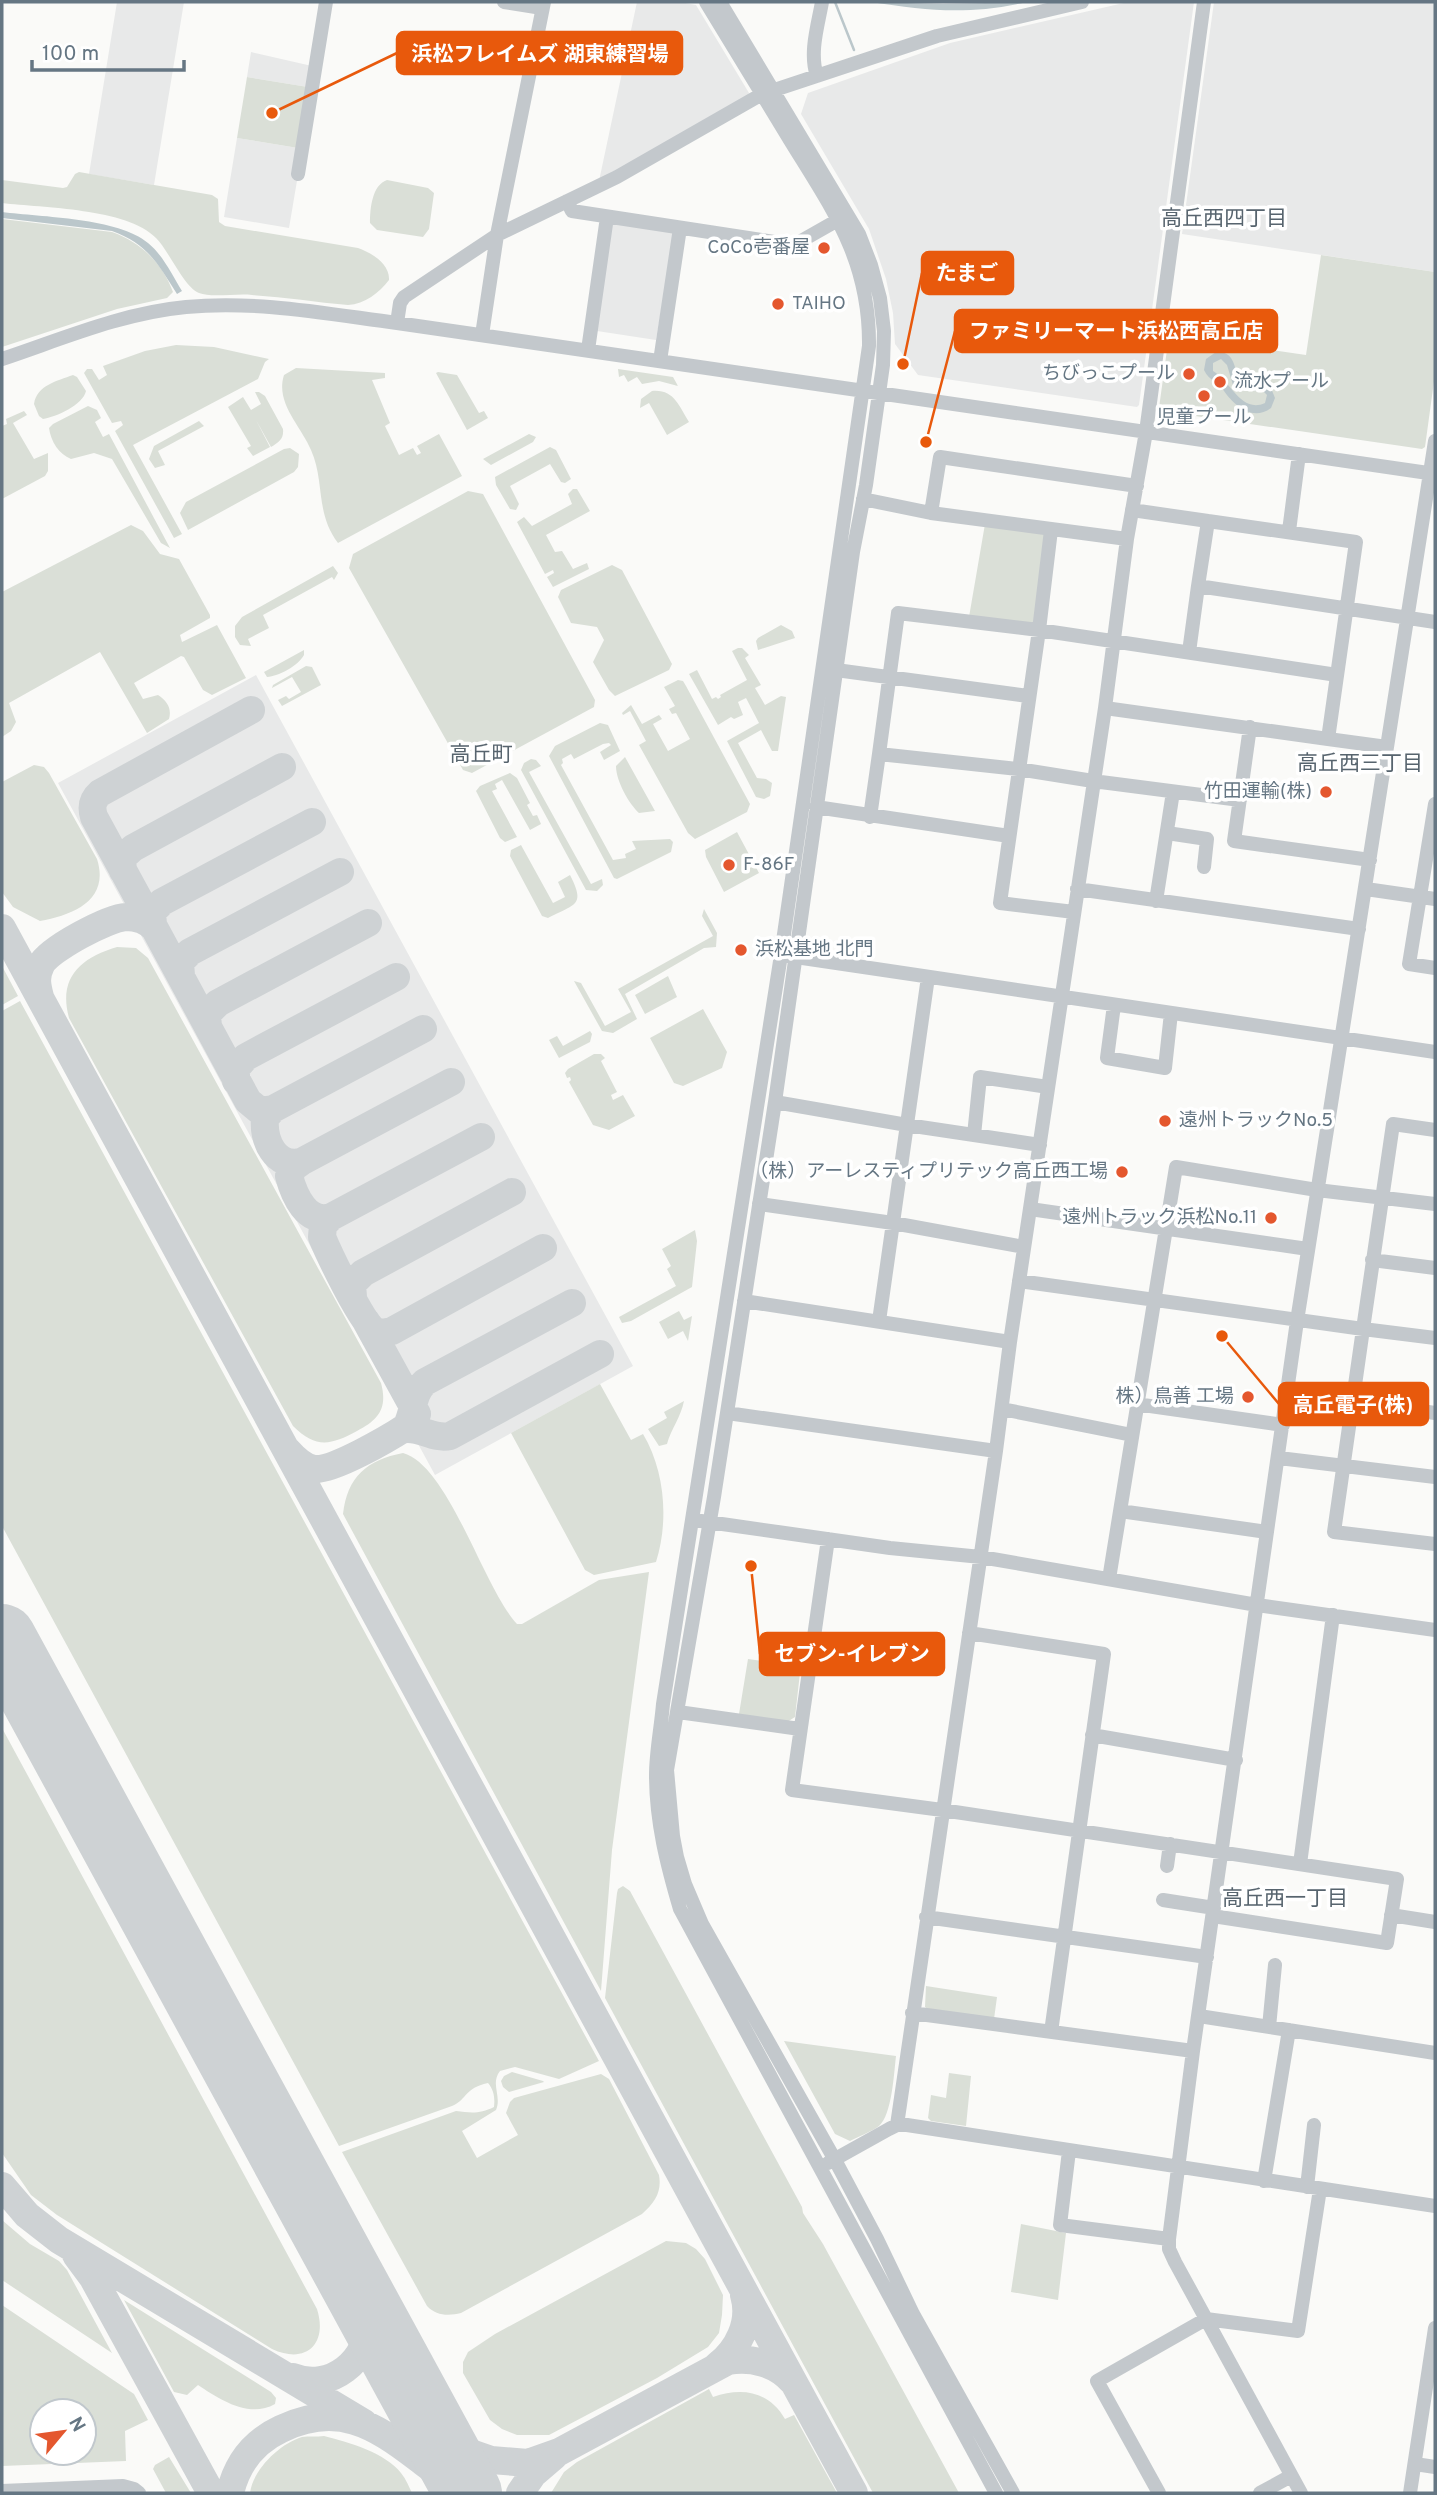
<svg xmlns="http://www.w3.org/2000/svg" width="1437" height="2495" font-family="Overpass,'Noto Sans JP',sans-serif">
  <rect width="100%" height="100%" fill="#fafaf8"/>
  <path fill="#e8e9e9" d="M117 2H184L154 185 89 174Z
    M637 2H680L696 5 749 93 748 97 599 181Z
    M1128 2H1194L1139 405 1137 407 918 375 895 344 893 313 886 279 869 229 801 114 808 93 950 43Z
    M1214 2H1435V272L1182 234Z
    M251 52 312 66 308 87 247 77Z
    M237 138 298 148V175L289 228 224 217Z
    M614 222 671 231 674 234 656 340 597 331 610 225Z
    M256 675 633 1366 435 1475 58 783Z"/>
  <path fill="#dadfd7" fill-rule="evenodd" d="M247 77 308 87 298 148 237 138Z
    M79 172 212 195 218 199 219 222 225 226 358 248C372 253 390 264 389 280 379 293 365 304 348 305 316 302 284 297 252 295 238 293 211 298 199 293 184 287 169 251 156 238 127 208 43 208 2 203V180L63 188 67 187 75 174Z
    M387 180 428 188 434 193 429 229 423 237 377 230 370 223C370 209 372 185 387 180Z
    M2 219 112 232C140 242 162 262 173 292L167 298 117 309 2 347Z
    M1321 255 1435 272V374L1425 447 1422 449 1161 411 1159 408 1169 335 1306 355Z
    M176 345 214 347 269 359 265 362 258 379 133 445 182 534 174 538 115 431 123 425 121 421 112 423 84 373 87 369H92L99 380 107 375 103 366 145 351Z
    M296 368 385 373V378L372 380 390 423 385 426 399 455 413 448 417 455 421 453 417 446 439 434 462 476 338 543C315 513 325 481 311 450 301 426 275 403 284 375Z
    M618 369 673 377 678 386 659 381 642 384 637 377 628 382 624 375 619 377Z
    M438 372 457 375 479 413 484 411 488 418 467 430 436 373Z
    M73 375 77 377 86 391C83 405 56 417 43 419L39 416 34 404C37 385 57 381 73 375Z
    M652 391C674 389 679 406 689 422L667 435 649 403 640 408 641 399Z
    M255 392H259L265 396 283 429C284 439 279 442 271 447L256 420 270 447 253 456 247 448 251 446 228 407 243 397 251 410 261 404Z
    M88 406 97 410 101 418 95 422 103 437 109 434 170 548 161 543 112 459 94 453 71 459C59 454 51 442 49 428L53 424Z
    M24 411 27 415 13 423 34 459 48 453V471L45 476 2 499V426L7 424 6 419Z
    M199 421 204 426 158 451 165 465 155 468 149 459 154 446Z
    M529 434 536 437 533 442 491 465 483 459Z
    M550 447 556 450 571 479 565 483 561 482 550 464 510 486 519 504 516 510 510 509 496 485 495 477Z
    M290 448 299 454 298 467 294 472 188 530 180 513 186 502 284 449Z
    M573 489H577L590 511 546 535 555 552 562 551 573 569 587 563 589 569 553 587 547 577 554 573 553 570 545 574 517 522 524 517 532 526 572 504 568 494Z
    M468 491 483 494 595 700 594 707 472 773 463 770 349 568 353 554Z
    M985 524 1048 532 1035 625 969 617Z
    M131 525 143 531 160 554 179 559 210 615V618L180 635 182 642 217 625 246 678 212 695 203 690 184 657 181 656 134 683 143 699 158 695C167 701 172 708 169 719L147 733 100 652 9 703 16 722 11 731 2 737V592Z
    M612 565 622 570 672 664 669 670 615 696 609 690 593 662 604 640 597 627 571 623 558 597 561 590Z
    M333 566 338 573 334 580 332 577 263 615 269 628 248 639 251 646 240 645 235 637V626L242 617Z
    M781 625 792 631 795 638 758 650 756 641 758 638Z
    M738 648H742L749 655 745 658 761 685 755 688 765 705 781 696 786 697 778 751H772L761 730 738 743 757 778 766 779 772 783 770 796 764 799 756 797 727 741 759 723 746 698 738 702 743 715 734 719 731 717 718 725 689 674 697 670 712 699 716 697 718 699 721 697 720 695 747 680 732 651Z
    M304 650V655C298 666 279 676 267 677L264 672Z
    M306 666 312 667 321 685 282 706 278 700 286 696 289 699 301 692 292 677 272 688 273 685Z
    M678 680 683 681 686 686 750 804 747 812 695 839 688 833 639 745 646 741 630 711 623 715 622 713 631 705 642 724 659 715 662 719 653 724 668 751 690 739 676 713 672 714 669 709 675 706 664 687Z
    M600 723 608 725 620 751 604 760 600 752 611 745 609 743 603 744 574 759 571 754 562 759 563 763 561 765 613 860 626 858 625 854 636 849 632 841 670 839 673 842 671 852 617 879 614 878 549 756 555 746Z
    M625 757 655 811 639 813C629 804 616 781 616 766Z
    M531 759 536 760 541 766 529 772 591 884 602 879 603 885 597 891 586 890 521 770 524 763Z
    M34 765 44 767 49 773 97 859C110 900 74 915 40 921L13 907 2 892V782Z
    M510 773 517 778 530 803 527 805 533 816 537 815 541 824 530 830 502 780 495 784 497 789 492 791 517 837 505 842 500 838 476 791 480 786Z
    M737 832 759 873 724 892 706 857 705 850Z
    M521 845 553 903 565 897 558 882 570 875C586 906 575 904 548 918L542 916 510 856 511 850Z
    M704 909 717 933 716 947 704 948 625 994 637 1019 613 1033 602 1031 574 981 581 983 605 1026 631 1012 618 989 713 936 702 916Z
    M117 947 136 948 148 958 381 1383C388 1409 378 1420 357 1431 331 1445 316 1449 293 1426L69 1018C58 978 80 958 117 947Z
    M2 966 18 996 2 1005Z
    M668 976 677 997 645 1014 635 995Z
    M20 1001 599 2061 559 2079 515 2067 500 2071C490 2084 502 2096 496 2110L462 2131 477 2158 518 2135 506 2113 510 2102 514 2098 601 2074 609 2079 659 2175C662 2192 655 2202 642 2214L461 2313C449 2316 436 2316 427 2306L342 2152 456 2111C471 2113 480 2114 494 2107 495 2098 494 2090 488 2083 464 2088 468 2099 452 2106L339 2146 2 1526V1011Z
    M703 1009 727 1052 722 1068 683 1086 674 1083 650 1038Z
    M590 1031 592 1034 590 1042 559 1058 549 1040 557 1036 563 1046Z
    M594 1054H601L605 1058 601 1061 617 1092 611 1095 613 1100 623 1095 635 1116 609 1130 593 1125 569 1082 571 1080 570 1077 567 1078 565 1073 568 1069Z
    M695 1230 697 1241 692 1287 631 1321 622 1323 619 1317 676 1286 667 1269 671 1266 662 1249Z
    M679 1311 684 1320 692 1316 688 1341 683 1331 668 1339 659 1322Z
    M600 1384 631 1440 643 1434C665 1471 669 1521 656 1562L594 1575 585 1570 511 1433Z
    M684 1401C681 1417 671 1429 667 1444L659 1446 648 1429 667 1418 664 1412Z
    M403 1453C449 1466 483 1587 517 1624H522L599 1580 649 1572 612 1850 601 1991 343 1514C347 1477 367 1460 403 1453Z
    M774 1639 803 1646 795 1717 787 1722 739 1714 748 1659 769 1662Z
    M2 1728 317 2309C328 2344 306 2365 272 2349L57 2215 31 2195 2 2153Z
    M623 1886 630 1891 802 2207 803 2213 823 2244 959 2493H873L605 1998 617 1893 618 1889Z
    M926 1986 997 1997 994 2019 929 2010 925 2007Z
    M784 2041 896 2056C894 2073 892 2115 879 2126 871 2132 859 2136 850 2141L835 2134Z
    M512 2072 543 2081 544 2082 509 2092 503 2087 501 2081 504 2076Z
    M949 2073 971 2076 966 2126 931 2121 928 2118 931 2095 946 2098Z
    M2 2220 30 2244 59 2261 67 2270 112 2353 2 2280Z
    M1021 2224 1066 2233 1058 2300 1011 2292Z
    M666 2241 686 2243 696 2249 705 2259 723 2295 722 2315 719 2333 708 2347 657 2378 549 2435H517L502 2429 490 2420 463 2373V2362L468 2352 495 2334Z
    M124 2300 271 2392 276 2398 275 2404C249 2419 219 2399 198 2385L187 2395 174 2392Z
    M2 2305 134 2394 148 2420 125 2431 126 2461 2 2466ZM42 2411H84V2453H42Z
    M709 2389 713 2397C742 2387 769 2391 785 2419L794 2415 837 2493H551L564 2472 577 2462Z
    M324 2436C348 2442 386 2453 401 2473 406 2479 409 2487 412 2493H250C253 2470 279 2444 302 2437 309 2436 317 2437 324 2436Z
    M169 2457 191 2493H166L153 2469 155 2465Z"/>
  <path fill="#bbc7cb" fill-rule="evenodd" d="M871 2 943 4 1027 2C970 15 928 11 871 2Z
    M2 212C41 217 119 218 148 243 163 255 172 275 182 291L177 294C158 264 148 244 112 231L2 218Z
    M1216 352C1237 351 1232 369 1242 382L1262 383 1271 388 1275 398 1271 408C1252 422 1234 405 1224 391 1219 382 1209 381 1204 370L1206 359ZM1221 359 1227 365 1233 385 1243 390 1263 391 1267 395 1265 403C1241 414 1230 380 1213 371V363Z"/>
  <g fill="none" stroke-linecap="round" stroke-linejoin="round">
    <path stroke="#bbc7cb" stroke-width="2.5" d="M835 2 854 50"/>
    <path stroke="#ced2d4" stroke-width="28" d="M123 871 122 858 133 848 282 767
      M153 925 152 912 162 902 312 822
      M2 928 854 2493
      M155 929 94 817C91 807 92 800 100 793L251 710
      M181 976 180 962 190 952 340 872
      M40 997C37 985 35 977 41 965 49 949 108 918 126 917 137 917 148 921 155 929L248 1101 260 1111 273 1109 265 1118C263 1140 275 1168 301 1162L294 1167 289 1176C294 1195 307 1225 331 1217L323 1225 322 1237C329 1254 362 1323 375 1331 381 1334 386 1332 392 1331L543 1248
      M208 1027 207 1014 218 1003 368 923
      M236 1081V1068L246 1057 396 977
      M273 1109 423 1029
      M301 1162 451 1082
      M331 1217 481 1137
      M353 1297 352 1284 363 1273 512 1192
      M366 1321 417 1414
      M401 1430C419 1425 432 1440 450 1436L600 1354
      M287 1450C295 1459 303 1467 314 1469 333 1471 389 1438 406 1427 415 1411 411 1395 425 1382L572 1303
      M2 2186 27 2215 59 2240 364 2423
      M76 2255 93 2278 211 2493
      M717 2366C738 2350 752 2322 744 2295
      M293 2377C330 2392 370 2360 368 2321 367 2310 361 2299 357 2289
      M419 2403 438 2426 465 2451 491 2460 528 2463 559 2452 728 2361C751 2357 776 2363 792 2381
      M230 2493C237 2463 253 2442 281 2429 337 2402 374 2424 419 2459 433 2470 448 2480 460 2493
      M520 2493 533 2474 554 2456"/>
    <path stroke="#ced2d4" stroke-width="68" d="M2 1638 468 2493"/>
    <path stroke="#c3c8cc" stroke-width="14" d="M504 2 542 8
      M706 2C734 48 762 94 790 140 833 210 870 260 869 346L781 955 663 1704C661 1728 656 1752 656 1775 656 1822 667 1865 680 1909L996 2493
      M720 2 859 234 871 265 880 298 884 331 883 365 866 485 853 552 775 1102 714 1497 667 1770 673 1836 677 1857 685 1884 702 1924 835 2160 877 2239 913 2314 1013 2493
      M817 76C809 53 818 25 822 2
      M298 174 326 2
      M567 201 572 211 794 245 838 220
      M397 323 400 303 404 297 497 235 617 177 762 94 937 36 1082 2
      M482 335 497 235 544 2
      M588 350 607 217
      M2 359C62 339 122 313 186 307 256 300 328 314 397 323L1435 474
      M660 361 680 228
      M863 499 931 513 1127 539
      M1132 510 1208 521 1198 586 1435 622
      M931 513 940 457 1137 486
      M1208 521 1356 542 1328 739 1387 747
      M1051 530 1039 630 1000 903 1074 912
      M1289 531 1299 454
      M1189 652 1198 586
      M836 670 1028 696
      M1105 708 1328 739
      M1250 727 1234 841 1370 860
      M1240 800 1093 781 1018 769 879 754 898 613 1039 630 1337 675
      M1435 804 1409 964 1435 968
      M816 807 1009 836
      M870 817 879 754
      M1167 833 1207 839 1204 867
      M1077 889 1359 929
      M1366 889 1435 899
      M1156 901 1173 792
      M789 956 1435 1052
      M1114 1005 1107 1058 1165 1068 1171 1013
      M775 1102 907 1125 1040 1145
      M1435 1130 1393 1124 1363 1329 1435 1338
      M974 1135 980 1077 1048 1087
      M759 1204 893 1223 1024 1247
      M1030 1209 1308 1249
      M1372 1260 1435 1268
      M1019 1281 1363 1329 1334 1532 1435 1544
      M744 1301 1010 1342
      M879 1321 928 977
      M1353 1401 1435 1413
      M1136 1404 1283 1425
      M1002 1409 1132 1435
      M727 1413 996 1451
      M1279 1458 1435 1477
      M1120 1511 1267 1532
      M701 1521 890 1548 981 1557 1257 1605 1435 1630
      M828 1539 792 1790 942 1810 1397 1879 1387 1943 1213 1916
      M1109 1579 1176 1167 1317 1190 1435 1204
      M969 1633 1104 1654 1051 2032
      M678 1712 800 1729
      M1092 1735 1236 1760
      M1300 1864 1333 1615
      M1167 1866 1170 1844
      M1163 1900 1214 1908
      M1391 1915 1435 1922
      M926 1917 1207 1957
      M912 2013 1193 2051
      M1199 2016 1435 2053
      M1269 2027 1275 1965
      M897 2125 996 1451 1010 1342 1105 708 1127 539 1146 432 1204 2
      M1069 2151 1060 2225 1169 2239
      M828 2163 889 2129 897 2125H907L1435 2206
      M1264 2181 1289 2030
      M1307 2187 1314 2125
      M1415 2464 1435 2467
      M2 2491 123 2486 134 2489 139 2493
      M1159 2493 1097 2381 1206 2319 1298 2331 1320 2189
      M1260 2493 1291 2476
      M1301 2493 1175 2262 1169 2249V2239L1193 2051 1297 1321 1435 441
      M1410 2493 1435 2328"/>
  </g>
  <g fill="#e4572e" stroke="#fff" stroke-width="2.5">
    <circle cx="824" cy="248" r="7"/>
    <circle cx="778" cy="304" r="7"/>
    <circle cx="1189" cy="374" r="7"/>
    <circle cx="1220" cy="382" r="7"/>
    <circle cx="1204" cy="396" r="7"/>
    <circle cx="1326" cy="792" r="7"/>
    <circle cx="729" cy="865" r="7"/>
    <circle cx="741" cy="950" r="7"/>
    <circle cx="1165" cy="1121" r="7"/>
    <circle cx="1122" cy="1172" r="7"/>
    <circle cx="1271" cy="1218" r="7"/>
    <circle cx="1248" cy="1397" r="7"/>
  </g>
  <g text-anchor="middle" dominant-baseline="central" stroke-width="7" stroke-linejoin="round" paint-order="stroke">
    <g font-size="19" fill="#657683" stroke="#fff" text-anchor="end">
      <text x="810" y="248">CoCo壱番屋</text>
      <text x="792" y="304" text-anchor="start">TAIHO</text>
      <text x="1175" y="374">ちびっこプール</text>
      <text x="1234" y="382" text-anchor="start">流水プール</text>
      <text x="1204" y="418" text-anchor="middle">児童プール</text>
      <text x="1312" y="792">竹田運輸(株)</text>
      <text x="743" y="865" text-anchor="start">F-86F</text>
      <text x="755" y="950" text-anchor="start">浜松基地 北門</text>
      <text x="1179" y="1121" text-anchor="start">遠州トラックNo.5</text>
      <text x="1108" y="1172">（株）アーレスティプリテック高丘西工場</text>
      <text x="1257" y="1218">遠州トラック浜松No.11</text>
      <text x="1234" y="1397">株）鳥善 工場</text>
    </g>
    <g font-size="21" fill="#57646e" stroke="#fff">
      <text x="1224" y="219">高丘西四丁目</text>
      <text x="481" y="755">高丘町</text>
      <text x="1360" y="764">高丘西三丁目</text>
      <text x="1285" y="1899">高丘西一丁目</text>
    </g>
  </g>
  <path fill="none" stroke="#e8590c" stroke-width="2.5" d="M272 113L397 53M903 364L922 273M926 442L955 331M1222 1336L1279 1404M751 1566L760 1654"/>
  <g fill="#e8590c" stroke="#fff" stroke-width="2.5">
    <circle cx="272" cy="113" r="7"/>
    <circle cx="903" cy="364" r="7"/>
    <circle cx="926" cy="442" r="7"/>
    <circle cx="1222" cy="1336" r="7"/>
    <circle cx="751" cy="1566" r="7"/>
  </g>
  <g fill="#e8590c" stroke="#e8590c" stroke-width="2.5">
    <rect x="397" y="32" width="285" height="42" rx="7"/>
    <rect x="922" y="252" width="91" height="42" rx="7"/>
    <rect x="955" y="310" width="322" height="42" rx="7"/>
    <rect x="1279" y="1383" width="149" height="42" rx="7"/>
    <rect x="760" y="1633" width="184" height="42" rx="7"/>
  </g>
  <g font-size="21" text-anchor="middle" font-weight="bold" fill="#fff">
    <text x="540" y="61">浜松フレイムズ 湖東練習場</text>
    <text x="967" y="280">たまご</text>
    <text x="1116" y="338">ファミリーマート浜松西高丘店</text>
    <text x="1353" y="1412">高丘電子(株)</text>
    <text x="852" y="1661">セブン-イレブン</text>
  </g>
  <rect width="1437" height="2495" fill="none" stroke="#657683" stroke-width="7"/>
  <g transform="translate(63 2432) rotate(61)"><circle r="33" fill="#ffffff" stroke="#c1c8cd" stroke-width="2"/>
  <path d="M0-5L12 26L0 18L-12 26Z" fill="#e4572e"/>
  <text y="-10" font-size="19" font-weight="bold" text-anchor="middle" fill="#657683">N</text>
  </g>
  <path d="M32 60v10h152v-10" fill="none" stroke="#657683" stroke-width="3.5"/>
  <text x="42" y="60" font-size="21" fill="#657683" stroke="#ffffff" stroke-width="5" paint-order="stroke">100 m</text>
</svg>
